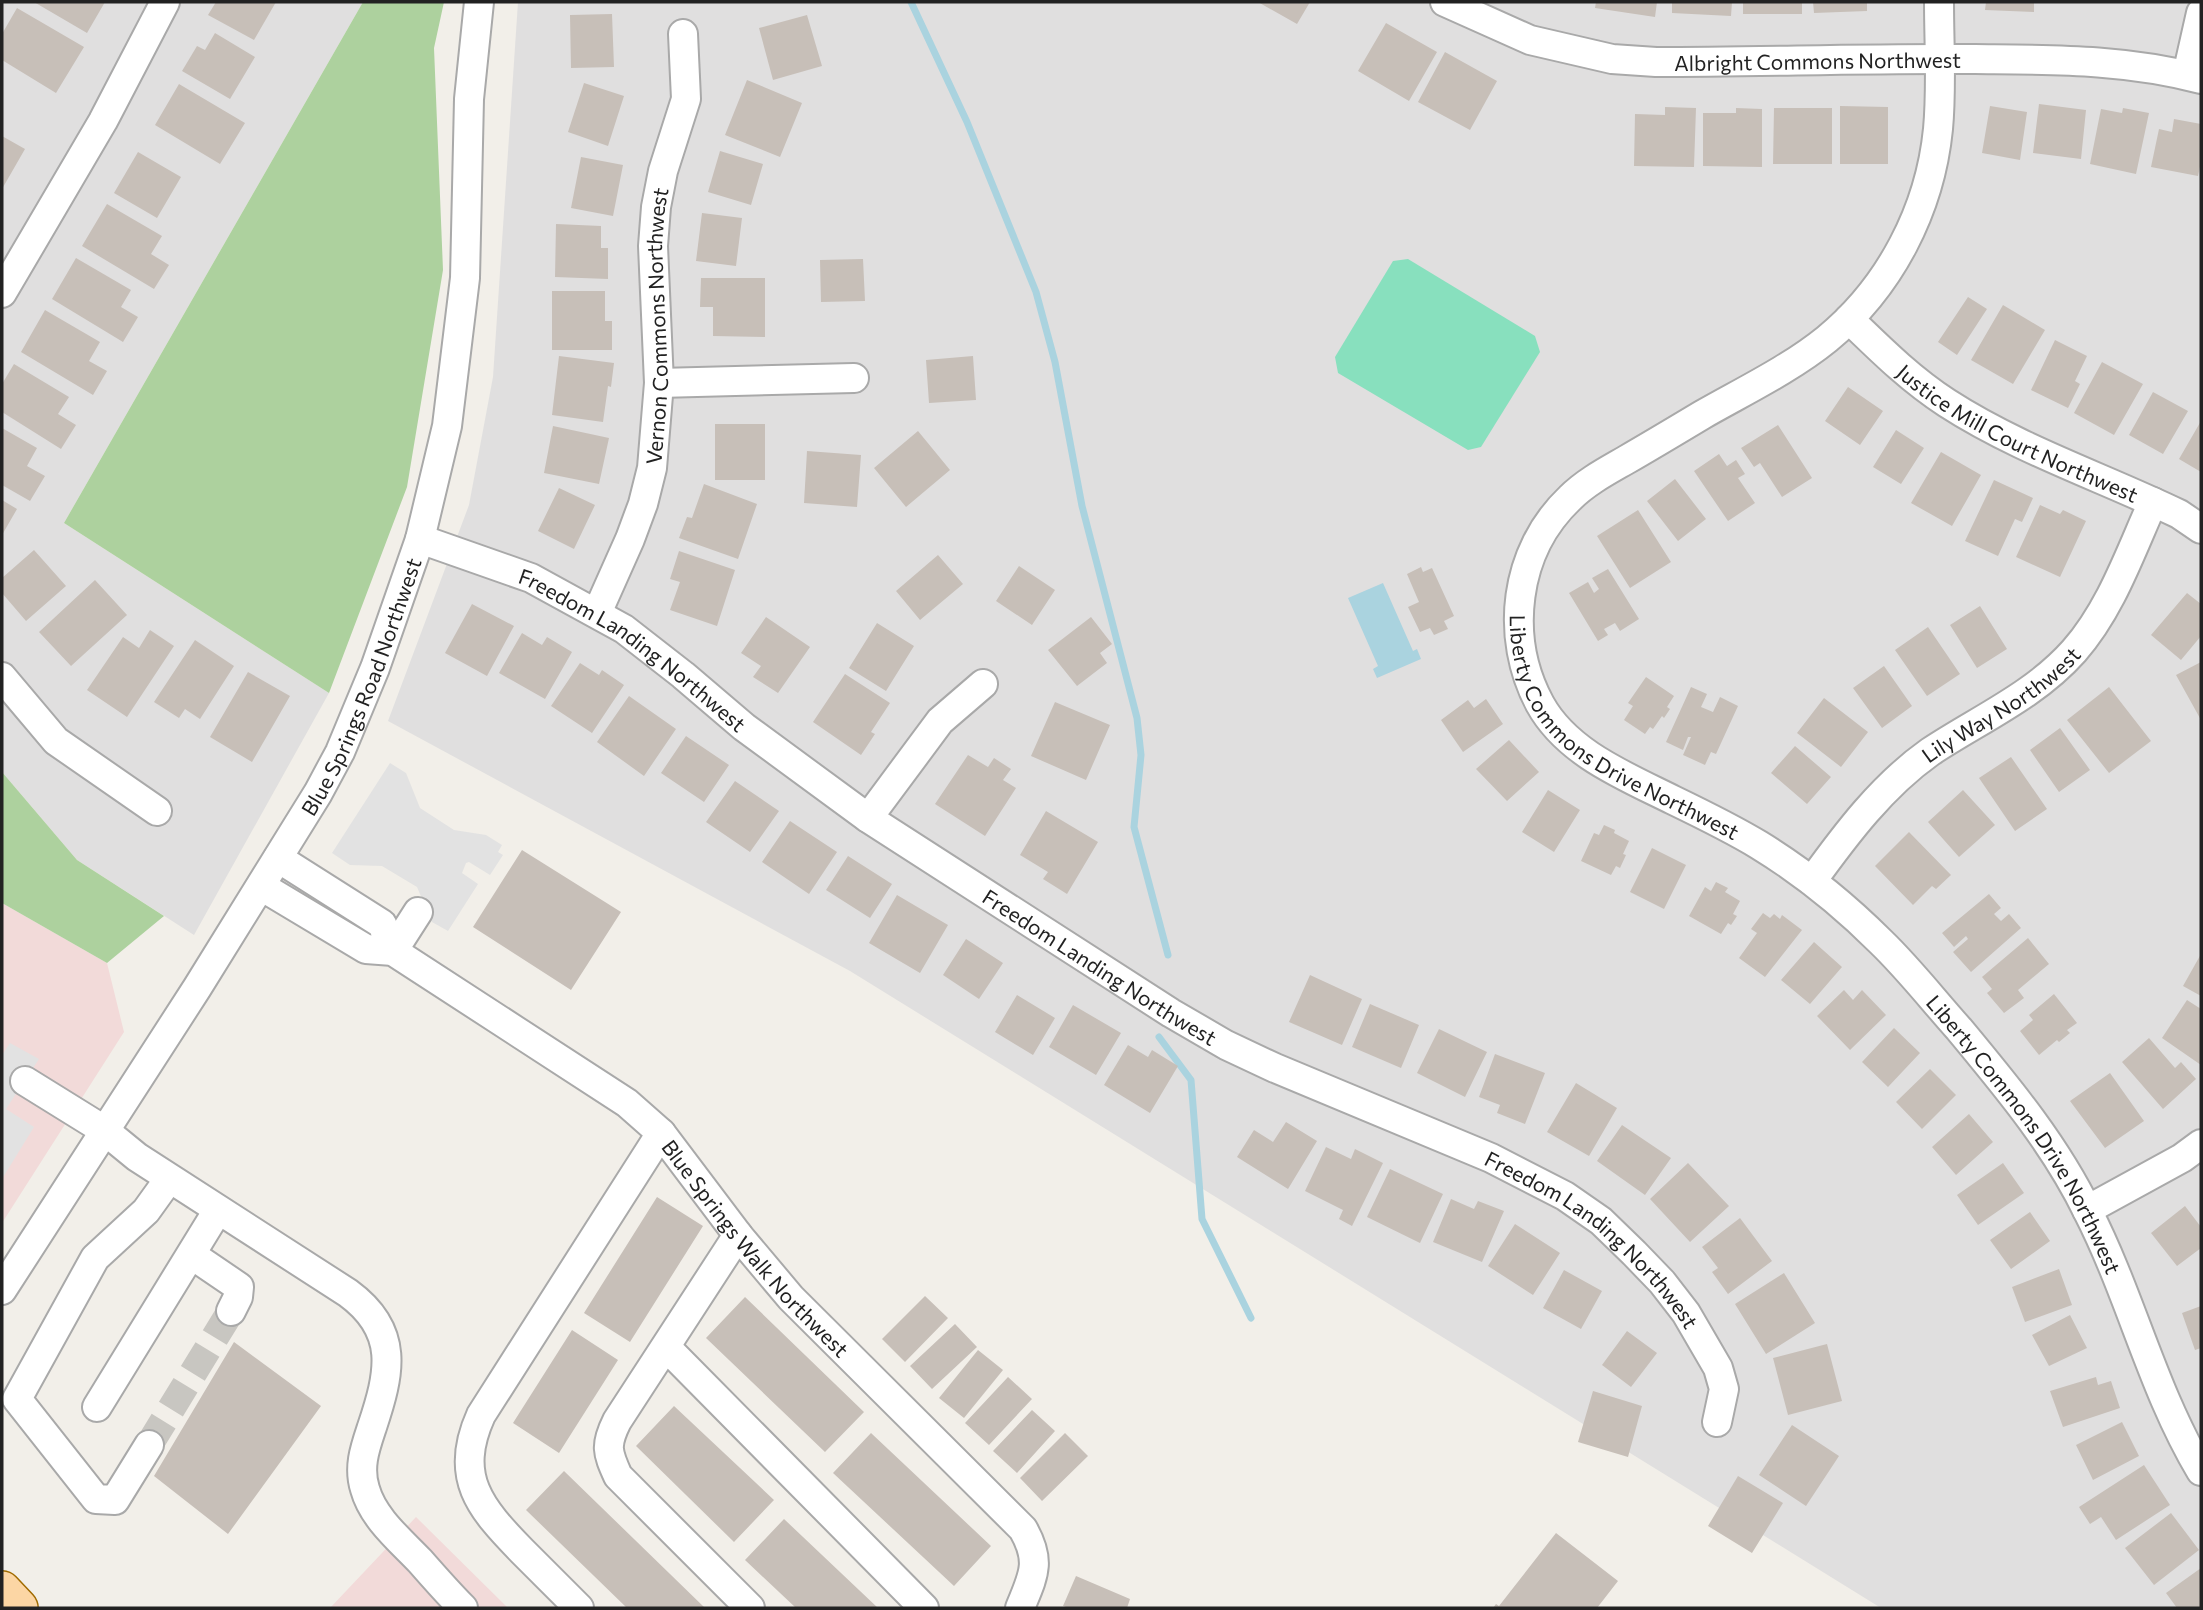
<svg xmlns="http://www.w3.org/2000/svg" width="2203" height="1610" font-family="Commissioner,sans-serif">
  <rect width="100%" height="100%" fill="#f2efe9"/>
  <path fill="#e0dfdf" d="M2 2H363L64 523 329 693 194 935 77 860 2 772Z
    M518 2H2201V1608H1881L850 971 388 721 469 505 493 377Z"/>
  <path fill="#f2dad9" d="M2 903 107 963 124 1032 2 1223Z
    M416 1517 508 1608H330Z"/>
  <path fill="#add19e" d="M363 2H444L434 48 443 270 407 487 329 693 64 523Z
    M2 772 77 860 164 916 107 963 2 903Z"/>
  <path fill="#88e0be" d="M1408 259 1535 336 1540 352 1481 447 1468 450 1338 373 1335 357 1393 261Z"/>
  <path fill="#e2e2e2" d="M390 763 406 773 420 808 454 830 486 835 502 845 498 852 503 855 490 875 469 862 466 863 462 873 478 884 448 931 432 922 417 887 382 866 350 865 332 853Z
    M10 1043 39 1059 6 1109 34 1127 2 1179V1055Z"/>
  <path fill="#aad3df" d="M1383 583 1413 651 1417 649 1421 659 1377 678 1373 669 1378 666 1348 598Z"/>
  <g fill="none" stroke-linecap="round" stroke-linejoin="round">
    <path stroke="#aad3df" stroke-width="7" d="M911 2 967 122 1036 292 1055 362 1082 506 1137 718 1141 755 1134 827 1168 955
      M1159 1037 1191 1080 1202 1219 1251 1318"/>
  </g>
  <path fill="#c7bfb8" d="M34 2H105L87 33Z
    M216 2H276L254 40 208 15Z
    M1258 2H1310L1297 24Z
    M1596 2H1657L1655 17 1595 8Z
    M1672 2H1732L1731 16 1672 13Z
    M1743 2H1802V14H1743Z
    M1813 2H1867V11L1814 13Z
    M1986 2H2034V12L1985 10Z
    M17 8 84 47 56 93 2 60V34Z
    M612 14 614 67 571 68 570 15Z
    M807 15 822 66 773 80 759 28Z
    M1386 23 1437 52 1409 101 1358 71Z
    M215 33 255 57 230 99 182 71 197 46 205 50Z
    M1445 52 1497 81 1470 130 1418 102Z
    M747 80 802 103 780 157 725 135Z
    M584 83 624 96 608 146 568 132Z
    M179 84 245 123 220 164 155 125Z
    M2039 104 2086 110 2081 159 2033 153Z
    M1840 106 1888 107V164H1840Z
    M1990 106 2027 112 2020 160 1982 153Z
    M1665 107 1696 108 1694 167 1634 166 1635 114 1665 115Z
    M1736 108 1762 109V167L1703 166V113H1736Z
    M1774 108H1832V164H1773Z
    M2123 108 2149 113 2136 174 2090 164 2101 109 2122 113Z
    M2174 119 2201 124V162L2198 176 2151 167 2159 129 2172 132Z
    M2 136 25 149 2 189Z
    M720 151 763 164 751 205 708 192Z
    M138 152 181 177 157 218 114 193Z
    M581 157 623 165 613 216 571 208Z
    M107 204 162 236 151 254 169 265 154 289 82 246Z
    M702 213 742 218 736 266 696 261Z
    M556 224 601 226V248H608V279L555 277Z
    M76 258 131 290 121 307 138 317 123 342 52 299Z
    M863 259 865 301 821 302 820 260Z
    M701 278H765V337L713 336V307H700Z
    M552 291H605V321H612V350H552Z
    M1968 297 1987 309 1957 355 1938 342Z
    M2003 305 2045 330 2013 384 1971 360Z
    M45 310 100 342 89 361 107 371 93 395 21 352Z
    M2055 340 2087 356 2075 381 2080 384 2068 408 2031 390Z
    M559 356 614 363 611 387 608 386 603 422 552 415Z
    M973 356 976 400 929 403 926 360Z
    M2102 362 2143 384 2114 435 2074 413Z
    M14 364 69 397 58 414 76 425 61 449 2 412V384Z
    M1848 387 1883 411 1860 445 1825 421Z
    M2153 392 2188 411 2163 454 2129 435Z
    M2201 421V472L2179 459Z
    M715 424H765V480H715Z
    M1778 425 1812 478 1782 497 1760 463 1754 467 1741 448Z
    M553 426 609 438 599 484 544 473Z
    M2 428 37 448 27 466 45 476 30 501 2 485Z
    M1896 430 1924 448 1901 484 1873 467Z
    M918 431 950 470 906 507 874 468Z
    M807 451 861 455 857 507 804 503Z
    M1941 452 1981 475 1952 526 1911 503Z
    M1719 454 1727 466 1736 460 1745 474 1738 478 1755 503 1728 521 1694 471Z
    M1675 479 1706 519 1678 541 1647 501Z
    M1994 480 2033 498 2022 522 2015 519 1998 556 1965 541Z
    M704 484 757 504 738 559 679 538 687 517 692 518Z
    M559 488 595 505 574 549 538 531Z
    M2 500 17 509 2 535Z
    M2040 505 2060 514 2063 510 2086 521 2060 577 2016 557Z
    M1638 510 1671 562 1630 588 1597 536Z
    M34 550 66 586 26 621 2 593V578Z
    M679 551 735 570 717 626 670 610 680 582 670 579Z
    M938 555 963 584 920 620 896 591Z
    M1019 566 1055 590 1032 625 996 601Z
    M1421 567 1423 572 1432 568 1454 616 1444 621 1448 629 1434 635 1430 628 1420 632 1408 607 1419 602 1407 574Z
    M1608 569 1639 619 1620 631 1615 623 1604 629 1608 635 1598 641 1569 593 1588 582 1594 593 1599 589 1592 578Z
    M95 580 127 615 71 666 39 632Z
    M2187 593 2201 604V636L2181 660 2151 635Z
    M472 604 514 626 487 676 445 653Z
    M1980 606 2007 649 1977 668 1950 625Z
    M766 617 810 647 778 693 753 677 761 666 741 653Z
    M1091 617 1112 644 1100 653 1107 663 1077 686 1048 650Z
    M877 623 914 646 886 691 849 668Z
    M1928 627 1960 674 1927 696 1895 650Z
    M150 630 174 646 127 717 87 690 123 637 139 648Z
    M522 633 542 645 547 637 572 652 545 699 499 673Z
    M195 640 234 666 200 719 185 709 179 718 154 702Z
    M2201 662V720L2176 675Z
    M580 663 599 675 602 670 624 685 592 733 551 706Z
    M1884 666 1912 706 1882 728 1853 688Z
    M248 672 290 696 252 762 210 737Z
    M845 674 890 703 871 732 875 734 861 755 813 722Z
    M1646 677 1674 696 1667 707 1670 709 1664 718 1662 716 1653 729 1650 727 1645 734 1624 720 1633 706 1628 703Z
    M1691 687 1707 694 1701 707 1713 712 1720 697 1738 706 1716 754 1711 752 1705 765 1683 755 1691 737H1688L1683 750 1666 742Z
    M2109 687 2151 741 2109 773 2067 720Z
    M629 696 676 729 644 776 597 742Z
    M1824 698 1868 732 1841 767 1797 733Z
    M1486 699 1503 724 1463 752 1441 720 1468 700 1474 708Z
    M1055 702 1110 725 1086 780 1031 756Z
    M2060 728 2090 770 2059 792 2030 750Z
    M686 736 729 765 704 802 661 773Z
    M1509 740 1539 772 1507 801 1476 769Z
    M1795 746 1831 777 1807 804 1771 773Z
    M968 755 988 767 994 758 1011 769 1003 780 1016 788 985 836 935 804Z
    M2011 757 2047 809 2015 831 1979 778Z
    M735 781 779 811 750 852 706 822Z
    M1548 790 1580 810 1554 852 1522 832Z
    M1963 790 1995 825 1959 857 1928 822Z
    M1046 811 1098 842 1067 894 1043 879 1048 872 1020 855Z
    M790 821 837 852 809 894 762 862Z
    M1604 825 1615 830 1614 833 1629 841 1623 854 1626 855 1620 868 1616 866 1611 875 1581 861 1594 833 1599 835Z
    M1909 832 1951 875 1936 889 1932 886 1913 905 1875 866Z
    M1652 848 1686 865 1664 909 1630 892Z
    M522 850 621 912 571 990 473 927Z
    M848 856 892 884 870 918 826 890Z
    M1716 882 1728 888 1725 892 1740 901 1733 914 1737 916 1731 925 1728 923 1721 934 1689 916 1705 887 1711 891Z
    M1989 894 2001 908 1994 914 2001 921 2009 914 2021 928 1971 972 1953 952 1968 939 1966 936 1954 947 1942 933Z
    M897 895 948 925 920 973 869 943Z
    M1763 913 1770 918 1774 914 1780 919 1782 915 1802 930 1765 977 1739 958 1757 933 1751 929Z
    M2028 938 2049 964 2018 990 2024 998 2004 1013 1987 993 1992 989 1982 977Z
    M966 939 1003 963 979 999 943 975Z
    M1814 942 1842 967 1810 1004 1781 980Z
    M2201 954V996L2183 986Z
    M1310 975 1362 999 1342 1045 1289 1022Z
    M1844 990 1853 1000 1862 990 1886 1015 1850 1050 1817 1016Z
    M2054 994 2077 1023 2067 1030 2070 1033 2059 1042 2057 1040 2039 1055 2020 1031 2033 1020 2029 1015Z
    M1017 995 1055 1018 1033 1055 995 1032Z
    M2187 1000 2201 1009V1065L2162 1038Z
    M1370 1004 1419 1025 1401 1068 1352 1047Z
    M1073 1005 1121 1033 1096 1075 1049 1047Z
    M1894 1028 1920 1053 1888 1087 1862 1062Z
    M1439 1029 1487 1052 1465 1097 1417 1073Z
    M2149 1038 2175 1068 2181 1062 2196 1079 2163 1109 2122 1062Z
    M1128 1045 1148 1057 1152 1050 1178 1066 1150 1113 1104 1085Z
    M1495 1054 1545 1073 1525 1124 1497 1113 1500 1105 1479 1097Z
    M1930 1069 1956 1095 1922 1129 1896 1102Z
    M2110 1073 2144 1121 2105 1148 2070 1101Z
    M1576 1083 1617 1108 1589 1156 1547 1132Z
    M1969 1114 1993 1142 1956 1175 1932 1147Z
    M1286 1122 1317 1141 1288 1189 1237 1157 1254 1130 1273 1142Z
    M1622 1125 1671 1158 1645 1195 1597 1161Z
    M1326 1147 1351 1159 1355 1149 1383 1163 1352 1226 1339 1219 1343 1210 1305 1191Z
    M1688 1163 1729 1206 1690 1242 1650 1199Z
    M2003 1163 2024 1193 1978 1225 1957 1195Z
    M1390 1169 1443 1194 1420 1243 1367 1217Z
    M657 1197 703 1226 630 1342 584 1313Z
    M1451 1199 1474 1209 1478 1201 1504 1211 1482 1262 1433 1242Z
    M2185 1206 2201 1227V1248L2177 1266 2151 1233Z
    M2030 1212 2050 1241 2011 1269 1990 1240Z
    M1740 1218 1772 1261 1728 1294 1712 1272 1718 1268 1702 1247Z
    M1515 1224 1560 1253 1533 1295 1488 1266Z
    M2059 1269 2072 1305 2025 1322 2012 1287Z
    M1564 1270 1602 1291 1581 1329 1543 1308Z
    M1784 1273 1815 1323 1766 1354 1735 1304Z
    M925 1296 948 1318 905 1362 882 1339Z
    M745 1297 864 1412 825 1452 706 1338Z
    M2201 1306V1348L2195 1350 2182 1313Z
    M2070 1315 2087 1348 2049 1366 2032 1335Z
    M955 1324 977 1347 932 1389 910 1366Z
    M572 1330 618 1360 559 1453 513 1423Z
    M1627 1331 1657 1353 1631 1387 1602 1365Z
    M234 1342 321 1406 228 1534 154 1476Z
    M1827 1344 1842 1401 1788 1415 1773 1358Z
    M978 1350 1003 1370 964 1418 939 1398Z
    M1008 1377 1032 1399 989 1445 965 1423Z
    M2096 1377 2098 1385 2111 1381 2120 1408 2063 1427 2050 1391Z
    M1593 1391 1642 1406 1628 1457 1578 1442Z
    M674 1406 774 1500 734 1542 636 1446Z
    M1032 1410 1055 1431 1017 1473 993 1451Z
    M2122 1422 2139 1456 2093 1480 2076 1445Z
    M1792 1425 1839 1456 1806 1506 1759 1475Z
    M871 1433 991 1546 954 1586 833 1473Z
    M1065 1433 1088 1456 1042 1501 1020 1478Z
    M2144 1465 2170 1505 2116 1540 2101 1517 2090 1524 2079 1507Z
    M564 1471 705 1608H627L526 1510Z
    M1738 1476 1783 1503 1752 1553 1708 1526Z
    M2171 1513 2199 1550 2154 1585 2125 1548Z
    M784 1519 878 1608H796L745 1560Z
    M1556 1533 1618 1581 1597 1608H1493L1496 1604 1499 1606Z
    M2201 1568V1608H2177L2166 1593Z
    M1076 1576 1130 1599 1127 1608H1069L1063 1606Z"/>
  <g fill="none" stroke-linecap="round" stroke-linejoin="round">
    <path stroke="#c8c6c1" stroke-width="28" stroke-dasharray="28 14" stroke-linecap="butt" d="M149 1445 231 1311"/>
    <defs>
      <g id="minor">
        <path id="s1" d="M1445 2 1530 40 1612 59 1656 62C1762 62 1868 58 1975 59 2053 60 2125 59 2201 79"/>
        <path id="s2" d="M1939 2C1939 44 1942 87 1938 129 1930 210 1890 287 1827 339 1790 369 1744 391 1702 415 1677 430 1652 445 1626 460 1607 471 1586 482 1570 498 1514 551 1504 637 1540 704 1567 753 1625 776 1673 800 1702 814 1731 828 1759 845 1803 872 1844 905 1881 942 1909 969 1933 1000 1959 1029 2007 1087 2055 1144 2088 1212 2131 1296 2152 1389 2201 1471"/>
        <path d="M2187 75 2201 13"/>
        <path d="M2 293 103 121 165 2"/>
        <path id="s3" d="M1849 319C1880 349 1910 379 1947 403 2018 449 2102 477 2179 514L2201 529"/>
        <path d="M659 383 854 378"/>
        <path id="s4" d="M420 539 531 578 624 629 683 675 744 727 868 818 1171 1013 1226 1045 1275 1068 1491 1158 1565 1196 1601 1221 1634 1253 1662 1282 1686 1313 1718 1368 1724 1389 1717 1422"/>
        <path id="s5" d="M597 613 630 539 643 504 652 468 659 383 653 246 656 207 663 171 686 99 683 34"/>
        <path d="M2 677 56 741 157 811"/>
        <path d="M868 818 940 721 983 684"/>
        <path d="M278 858 382 924 393 951"/>
        <path id="s6" d="M1812 881C1846 834 1882 786 1930 752 1978 720 2034 696 2074 651 2111 609 2130 553 2153 502"/>
        <path id="s7" d="M261 886 366 949 393 951 627 1103 661 1133 738 1235 791 1298 1023 1529C1042 1562 1033 1576 1020 1608"/>
        <path d="M393 951 418 912"/>
        <path d="M25 1081 104 1130 137 1157 348 1293C400 1331 390 1373 372 1427 365 1448 358 1467 365 1489 373 1518 400 1540 420 1561 434 1577 448 1593 463 1608"/>
        <path d="M2087 1210 2182 1158 2201 1144"/>
        <path d="M738 1235 617 1421C605 1445 607 1452 618 1476L750 1608"/>
        <path d="M192 1255 239 1287 238 1297 231 1311"/>
        <path id="s8" d="M2 1290 197 988 318 793 340 752 375 668 420 539 447 426 465 278 469 99 479 2"/>
        <path d="M666 1347 924 1608"/>
        <path d="M97 1407 218 1210"/>
        <path d="M149 1445 115 1500 96 1499 17 1399 95 1258 146 1211 169 1179"/>
        <path d="M579 1608C560 1589 541 1570 522 1551 480 1508 453 1477 481 1415L661 1133"/>
      </g>
      <path id="major" d="M2 1590 19 1608"/>
    </defs>
    <use href="#minor" stroke="#a9a9a9" stroke-width="32"/>
    <use href="#major" stroke="#a06b00" stroke-width="40"/>
    <use href="#minor" stroke="#fff" stroke-width="28"/>
    <use href="#major" stroke="#fcd6a4" stroke-width="37"/>
  </g>
  <g text-anchor="middle" dominant-baseline="central" stroke-width="5" stroke-linejoin="round" paint-order="stroke">
    <g font-size="21" fill="#222" stroke="#fff">
      <text stroke="none"><textPath href="#s1" startOffset="383">Albright Commons Northwest</textPath></text>
      <text stroke="none"><textPath href="#s5" startOffset="298">Vernon Commons Northwest</textPath></text>
      <text stroke="none"><textPath href="#s3" startOffset="206">Justice Mill Court Northwest</textPath></text>
      <text stroke="none"><textPath href="#s4" startOffset="242">Freedom Landing Northwest</textPath></text>
      <text stroke="none"><textPath href="#s8" startOffset="704">Blue Springs Road Northwest</textPath></text>
      <text stroke="none"><textPath href="#s6" startOffset="261">Lily Way Northwest</textPath></text>
      <text stroke="none"><textPath href="#s2" startOffset="970">Liberty Commons Drive Northwest</textPath></text>
      <text stroke="none"><textPath href="#s4" startOffset="808">Freedom Landing Northwest</textPath></text>
      <text stroke="none"><textPath href="#s2" startOffset="1558">Liberty Commons Drive Northwest</textPath></text>
      <text stroke="none"><textPath href="#s4" startOffset="1376">Freedom Landing Northwest</textPath></text>
      <text stroke="none"><textPath href="#s7" startOffset="623">Blue Springs Walk Northwest</textPath></text>
    </g>
  </g>
  <rect width="2203" height="1610" fill="none" stroke="#222222" stroke-width="7"/>
</svg>
